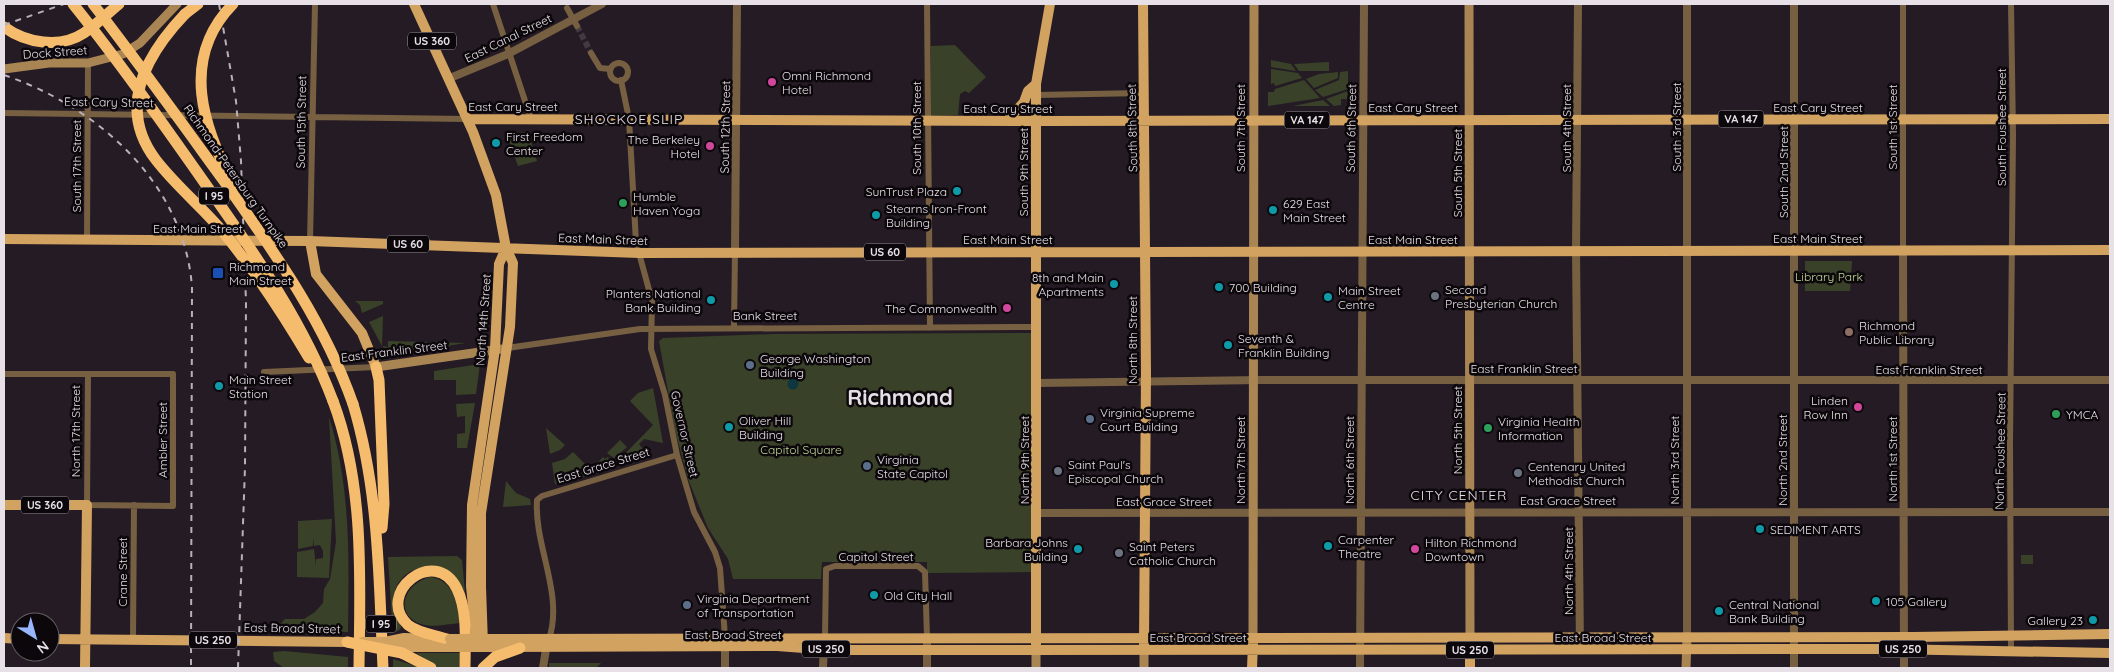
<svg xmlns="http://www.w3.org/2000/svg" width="2114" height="672" font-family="Quicksand,sans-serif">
  <rect width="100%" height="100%" fill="#251b24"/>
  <path fill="#394228" d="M955 45 986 77 969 93 965 91 960 94 958 115 931 116V46Z
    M1271 60 1291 64 1296 71 1271 67Z
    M1329 62V71H1299L1294 64Z
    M1271 69 1298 73 1302 78 1275 86 1274 83 1271 84Z
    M1348 71V89L1323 97 1315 90 1339 80 1340 72Z
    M1338 72V78L1314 88 1306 79 1319 74Z
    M1304 80 1320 98 1268 106V92H1274L1275 89Z
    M1348 91 1347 99H1341V105L1334 106 1326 99Z
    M1323 100 1330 106H1293Z
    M528 132 537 161 518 166 506 133Z
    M1805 261H1852L1850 291H1805Z
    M355 301H383V304L362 313 360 305Z
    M383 316 382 346 369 322Z
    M1031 333V572L927 573V562H822L821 579H733L728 559 708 528 688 479 675 430 659 341 663 338 774 334Z
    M388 341 466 343 390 355 382 346 388 347Z
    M480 364 476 394 456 395V380H434V371Z
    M653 388 663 443 644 439 639 444 645 452V458L618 466 617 462 653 425 630 401 638 393Z
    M475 403 467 448H457V434L465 433V416L457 417 456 404Z
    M329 417C351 487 349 559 348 632L283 630 278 626 285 619H304L315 612 323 603 324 589 330 579 336 542Z
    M546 428 565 445 560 450 550 454Z
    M620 440 627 447 614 458 607 453Z
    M573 452 591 470 603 457 605 459 608 457 610 462 604 468 591 472V475L555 484 552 463 565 459Z
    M506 481 516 493 530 499 531 505 503 507Z
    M332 519 329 578 297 577V552L314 549 316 566V559L323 558V551L320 545 314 546 313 537V546L298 549V521Z
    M2021 555H2033V564H2021Z
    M457 556 462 560 466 603C464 593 461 582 453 575 433 559 399 567 394 595 392 606 399 617 401 628L398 631 391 632 389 622 392 621 388 557Z
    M430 577C454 580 457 604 460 623 448 624 432 628 421 624 394 615 403 584 430 577Z
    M284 651 348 657V668H274H284L274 661 273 652Z
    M416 653H460L459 668H439Z
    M393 659 422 668H393Z
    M549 663H601L596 668H549Z"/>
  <path fill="#0e373f" d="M787.5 384a5.5 5.5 0 1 1 11 0a5.5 5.5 0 1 1-11 0Z"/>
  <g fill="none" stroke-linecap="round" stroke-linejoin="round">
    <path stroke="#423941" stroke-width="6" stroke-dasharray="6 3" stroke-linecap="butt" d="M577 26 591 53"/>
    <path stroke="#776042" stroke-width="6" d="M493 4 531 119
      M927 4 930 328
      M1903 4V251
      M2011 4 2013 135 2010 443 2011 652
      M591 53 600 68 610 69
      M610 72a9 9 0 1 1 18 0a9 9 0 1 1-18 0Z
      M621 80 629 119 636 242 652 301 651 349 665 395 677 455 694 512 715 552 720 568 725 637
      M1036 95 1144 93
      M4 113 468 119
      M87 240 88 63
      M310 241 315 4
      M734 327 735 251
      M507 348 640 329 1035 327
      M264 372 376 367
      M4 374H173V506L87 505 88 374
      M825 637 826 569 835 566H918L925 572 927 637
      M133 639 134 505
      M549 639C564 594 534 546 537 500L542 496 677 455"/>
    <path stroke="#776042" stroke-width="8" d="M1578 4 1576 251 1580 650
      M450 78 508 54 602 4
      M735 251 737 4
      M1903 251 1904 668
      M1036 383 1263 380H2110
      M1037 513 2110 512
      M927 637V668
      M1687 637V4
      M725 643V668
      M543 668 547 643
      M823 668 824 644
      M1360 668 1364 4
      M1794 668V4"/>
    <path stroke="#aa8554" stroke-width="9" d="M1469 4 1470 637
      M4 69 49 63H88L123 54 140 43 177 4
      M376 367 501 349
      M1253 637 1254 4
      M1036 650V668
      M1144 668V650
      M1686 668 1687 637"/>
    <path stroke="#d2a261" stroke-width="10" d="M414 4 473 132 496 195 506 248 513 263 510 327 481 513V587L483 644
      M1143 4 1146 373 1144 644
      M468 119 1046 121 2110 119
      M1007 121 1024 102 1028 91 1036 84
      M4 239 310 241 639 253 2110 250
      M310 241 316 274 362 333 376 367
      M4 505H87L85 668
      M4 638 20 639
      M50 639 347 642
      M472 639 1913 637 2110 634
      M385 642 404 638 436 639
      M388 643 404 647H449
      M1036 644V84L1050 4
      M477 646 471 586 472 505 495 349 499 264 506 248
      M473 647 777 646 831 650H927L1886 649 2110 653
      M1252 668 1253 644
      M1470 668V643"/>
    <path stroke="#f6bc6d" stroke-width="11" d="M185 14 198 4
      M4 27C26 43 60 49 84 33 96 25 108 13 119 4
      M376 367 379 380 384 504 382 528
      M333 401C365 486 360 579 359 668
      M353 404C379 490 379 579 383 668
      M447 639C435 635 418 633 408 625 374 594 435 544 457 589 468 612 465 643 465 668
      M402 653 431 668
      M483 668 495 657 520 648"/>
    <path stroke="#b8b1b7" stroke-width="2" stroke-dasharray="6 6" stroke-linecap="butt" d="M219 4 236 101 241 161 246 302 245 467 238 668
      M4 25 64 4
      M4 75C98 107 184 183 192 287L191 668"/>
    <path stroke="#776042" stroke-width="6" d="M567 8 577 26"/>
    <path stroke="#d2a261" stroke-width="10" d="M450 639H472
      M363 642H385
      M449 647H473"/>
    <path stroke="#f6bc6d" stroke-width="11" d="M73 4C119 61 162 122 204 182 254 253 302 319 333 401
      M93 4C138 62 181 122 224 181 274 252 324 321 353 404
      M233 4C179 59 203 128 235 188
      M185 14C146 55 116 108 156 160 176 186 202 207 223 232 255 271 283 314 309 358
      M347 642 402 653"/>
  </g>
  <g fill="#d1479c" stroke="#0b070b" stroke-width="2">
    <circle cx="772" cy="82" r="5"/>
    <circle cx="710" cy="146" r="5"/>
    <circle cx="1007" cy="308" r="5"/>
    <circle cx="1858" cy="407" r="5"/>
    <circle cx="1415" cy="549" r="5"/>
  </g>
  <g fill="#0f9aa8" stroke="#0b070b" stroke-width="2">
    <circle cx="496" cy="143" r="5"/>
    <circle cx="957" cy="191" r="5"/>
    <circle cx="1273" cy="210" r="5"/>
    <circle cx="876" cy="215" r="5"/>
    <circle cx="1114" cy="284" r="5"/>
    <circle cx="1219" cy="287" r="5"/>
    <circle cx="1328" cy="297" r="5"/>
    <circle cx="711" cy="300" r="5"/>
    <circle cx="1228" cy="345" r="5"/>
    <circle cx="219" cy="386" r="5"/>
    <circle cx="729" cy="427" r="5"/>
    <circle cx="1760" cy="529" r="5"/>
    <circle cx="1328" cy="546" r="5"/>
    <circle cx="1078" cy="549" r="5"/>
    <circle cx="874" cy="595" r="5"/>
    <circle cx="1876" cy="601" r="5"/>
    <circle cx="1719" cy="611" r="5"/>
    <circle cx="2093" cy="620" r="5"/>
  </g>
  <g fill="#2e9e5b" stroke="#0b070b" stroke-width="2">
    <circle cx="623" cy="203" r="5"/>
    <circle cx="2056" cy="414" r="5"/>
    <circle cx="1488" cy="428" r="5"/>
  </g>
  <rect fill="#1a4fb4" stroke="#0b070b" stroke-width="2" x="212" y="267" width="12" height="12" rx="2.5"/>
  <g fill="#6b7280" stroke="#0b070b" stroke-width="2">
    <circle cx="1435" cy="296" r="5"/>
    <circle cx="1058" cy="471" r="5"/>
    <circle cx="1518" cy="473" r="5"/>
    <circle cx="1119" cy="553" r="5"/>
  </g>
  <circle fill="#8d6e63" stroke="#0b070b" stroke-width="2" cx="1849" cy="332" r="5"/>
  <g fill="#5c6f8a" stroke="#0b070b" stroke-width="2">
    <circle cx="750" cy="365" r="5"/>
    <circle cx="1090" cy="419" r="5"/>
    <circle cx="867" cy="466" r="5"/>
    <circle cx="687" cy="605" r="5"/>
  </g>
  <g text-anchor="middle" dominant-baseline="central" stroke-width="5" stroke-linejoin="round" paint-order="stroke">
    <g fill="#0b070b" stroke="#a59fa4" stroke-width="1">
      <rect x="408" y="32.5" width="48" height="17" rx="4"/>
      <rect x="1718.5" y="110.5" width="45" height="17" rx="4"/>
      <rect x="1284.5" y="111.5" width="45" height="17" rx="4"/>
      <rect x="199" y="187.5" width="30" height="17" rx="4"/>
      <rect x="387" y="235.5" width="42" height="17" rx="4"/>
      <rect x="864" y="243.5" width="42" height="17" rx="4"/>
      <rect x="21" y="496.5" width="48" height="17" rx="4"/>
      <rect x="366" y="615.5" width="30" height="17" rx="4"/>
      <rect x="189" y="631.5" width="48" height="17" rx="4"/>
      <rect x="802" y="640.5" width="48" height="17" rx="4"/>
      <rect x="1879" y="640.5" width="48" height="17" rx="4"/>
      <rect x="1446" y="641.5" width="48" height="17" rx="4"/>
    </g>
    <g font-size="11" font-weight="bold" fill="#e7e0e6">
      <text x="432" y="41">US 360</text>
      <text x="1741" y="119">VA 147</text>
      <text x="1307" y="120">VA 147</text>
      <text x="214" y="196">I 95</text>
      <text x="408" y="244">US 60</text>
      <text x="885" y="252">US 60</text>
      <text x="45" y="505">US 360</text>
      <text x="381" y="624">I 95</text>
      <text x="213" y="640">US 250</text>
      <text x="826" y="649">US 250</text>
      <text x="1903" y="649">US 250</text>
      <text x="1470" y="650">US 250</text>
    </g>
    <g font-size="12" fill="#e7e0e6" stroke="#0b070b">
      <text transform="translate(508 38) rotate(-26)">East Canal Street</text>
      <text transform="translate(55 52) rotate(-4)">Dock Street</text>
      <text transform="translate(109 102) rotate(1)">East Cary Street</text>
      <text x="513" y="106">East Cary Street</text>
      <text x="1413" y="107">East Cary Street</text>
      <text x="1818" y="107">East Cary Street</text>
      <text x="1008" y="108">East Cary Street</text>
      <text transform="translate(301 122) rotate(-89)">South 15th Street</text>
      <text transform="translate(725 127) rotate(-89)">South 12th Street</text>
      <text transform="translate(1676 127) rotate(-90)">South 3rd Street</text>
      <text transform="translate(1892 127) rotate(-90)">South 1st Street</text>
      <text transform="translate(2001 127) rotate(-90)">South Foushee Street</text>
      <text transform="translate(916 128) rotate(-90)">South 10th Street</text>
      <text transform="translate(1132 128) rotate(-91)">South 8th Street</text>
      <text transform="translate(1240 128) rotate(-90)">South 7th Street</text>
      <text transform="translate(1351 128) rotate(-89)">South 6th Street</text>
      <text transform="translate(1566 128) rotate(-90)">South 4th Street</text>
      <text transform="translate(76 166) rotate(-90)">South 17th Street</text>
      <text transform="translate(1023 172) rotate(-90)">South 9th Street</text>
      <text transform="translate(1783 172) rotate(-90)">South 2nd Street</text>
      <text transform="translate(1457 173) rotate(-90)">South 5th Street</text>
      <text transform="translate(236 176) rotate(55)">Richmond-Petersburg Turnpike</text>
      <text x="198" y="228">East Main Street</text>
      <text x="1818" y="238">East Main Street</text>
      <text transform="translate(603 239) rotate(2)">East Main Street</text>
      <text x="1008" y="239">East Main Street</text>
      <text x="1413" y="239">East Main Street</text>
      <text x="765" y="315">Bank Street</text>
      <text transform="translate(483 320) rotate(-86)">North 14th Street</text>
      <text transform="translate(1132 340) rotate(-90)">North 8th Street</text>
      <text transform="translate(394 351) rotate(-7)">East Franklin Street</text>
      <text x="1524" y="368">East Franklin Street</text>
      <text x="1929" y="369">East Franklin Street</text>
      <text transform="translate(1457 430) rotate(-90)">North 5th Street</text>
      <text transform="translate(75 431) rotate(-90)">North 17th Street</text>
      <text transform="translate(685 434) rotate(77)">Governor Street</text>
      <text transform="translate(162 440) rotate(-90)">Ambler Street</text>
      <text transform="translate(2000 451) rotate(-89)">North Foushee Street</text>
      <text transform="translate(1892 459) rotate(-90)">North 1st Street</text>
      <text transform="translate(1024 460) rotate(-90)">North 9th Street</text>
      <text transform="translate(1240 460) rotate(-90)">North 7th Street</text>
      <text transform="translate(1349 460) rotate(-90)">North 6th Street</text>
      <text transform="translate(1674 460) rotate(-90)">North 3rd Street</text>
      <text transform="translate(1782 460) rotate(-90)">North 2nd Street</text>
      <text transform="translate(603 465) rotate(-17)">East Grace Street</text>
      <text x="1568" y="500">East Grace Street</text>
      <text x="1164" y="501">East Grace Street</text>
      <text x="876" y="556">Capitol Street</text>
      <text transform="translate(1568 571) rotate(-90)">North 4th Street</text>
      <text transform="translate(122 572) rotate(-90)">Crane Street</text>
      <text transform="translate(292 628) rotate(1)">East Broad Street</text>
      <text x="733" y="634">East Broad Street</text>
      <text x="1198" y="637">East Broad Street</text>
      <text x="1603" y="637">East Broad Street</text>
    </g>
    <g font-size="12" fill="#e7e0e6" stroke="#0b070b" text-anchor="start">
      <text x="782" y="75">Omni Richmond<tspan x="782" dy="14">Hotel</tspan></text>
      <text x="506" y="136">First Freedom<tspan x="506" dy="14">Center</tspan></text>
      <text x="700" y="139" text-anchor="end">The Berkeley<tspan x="700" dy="14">Hotel</tspan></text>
      <text x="947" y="191" text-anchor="end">SunTrust Plaza</text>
      <text x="633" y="196">Humble<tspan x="633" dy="14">Haven Yoga</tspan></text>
      <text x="1283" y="203">629 East<tspan x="1283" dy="14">Main Street</tspan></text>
      <text x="886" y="208">Stearns Iron-Front<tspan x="886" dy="14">Building</tspan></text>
      <text x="229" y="266">Richmond<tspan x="229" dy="14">Main Street</tspan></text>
      <text x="1104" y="277" text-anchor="end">8th and Main<tspan x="1104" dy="14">Apartments</tspan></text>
      <text x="1229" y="287">700 Building</text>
      <text x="1445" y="289">Second<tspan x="1445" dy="14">Presbyterian Church</tspan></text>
      <text x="1338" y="290">Main Street<tspan x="1338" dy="14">Centre</tspan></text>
      <text x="701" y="293" text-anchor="end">Planters National<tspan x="701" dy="14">Bank Building</tspan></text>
      <text x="997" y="308" text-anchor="end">The Commonwealth</text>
      <text x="1859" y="325">Richmond<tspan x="1859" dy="14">Public Library</tspan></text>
      <text x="1238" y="338">Seventh &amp;<tspan x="1238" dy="14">Franklin Building</tspan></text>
      <text x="760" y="358">George Washington<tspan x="760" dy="14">Building</tspan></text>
      <text x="229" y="379">Main Street<tspan x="229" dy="14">Station</tspan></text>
      <text x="1848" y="400" text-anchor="end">Linden<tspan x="1848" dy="14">Row Inn</tspan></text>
      <text x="1100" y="412">Virginia Supreme<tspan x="1100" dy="14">Court Building</tspan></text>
      <text x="2066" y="414">YMCA</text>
      <text x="739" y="420">Oliver Hill<tspan x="739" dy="14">Building</tspan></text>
      <text x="1498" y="421">Virginia Health<tspan x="1498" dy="14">Information</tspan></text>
      <text x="877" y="459">Virginia<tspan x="877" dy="14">State Capitol</tspan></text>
      <text x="1068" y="464">Saint Paul's<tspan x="1068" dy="14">Episcopal Church</tspan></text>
      <text x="1528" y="466">Centenary United<tspan x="1528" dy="14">Methodist Church</tspan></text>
      <text x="1770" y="529">SEDIMENT ARTS</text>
      <text x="1338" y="539">Carpenter<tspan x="1338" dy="14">Theatre</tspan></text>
      <text x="1068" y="542" text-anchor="end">Barbara Johns<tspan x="1068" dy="14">Building</tspan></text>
      <text x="1425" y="542">Hilton Richmond<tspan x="1425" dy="14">Downtown</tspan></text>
      <text x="1129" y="546">Saint Peters<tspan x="1129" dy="14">Catholic Church</tspan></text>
      <text x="884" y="595">Old City Hall</text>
      <text x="697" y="598">Virginia Department<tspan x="697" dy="14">of Transportation</tspan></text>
      <text x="1886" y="601">105 Gallery</text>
      <text x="1729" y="604">Central National<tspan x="1729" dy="14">Bank Building</tspan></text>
      <text x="2083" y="620" text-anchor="end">Gallery 23</text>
    </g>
    <g font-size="12" fill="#c1d797" stroke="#0b070b">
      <text x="1829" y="276">Library Park</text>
      <text x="801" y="449">Capitol Square</text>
    </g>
    <g font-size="14" letter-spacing="1" fill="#e7e0e6" stroke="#0b070b">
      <text x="629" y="119">SHOCKOE SLIP</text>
      <text x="1459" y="495">CITY CENTER</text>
    </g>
    <g font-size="22" font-weight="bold" fill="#e7e0e6" stroke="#0b070b">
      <text x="900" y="397">Richmond</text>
    </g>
  </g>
  <rect width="2114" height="672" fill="none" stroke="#e7e0e6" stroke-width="10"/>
  <g transform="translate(35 637) rotate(143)"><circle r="24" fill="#0b070b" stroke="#635e63"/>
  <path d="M0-4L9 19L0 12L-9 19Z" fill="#97b6fd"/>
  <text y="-8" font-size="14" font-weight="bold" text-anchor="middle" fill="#e7e0e6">N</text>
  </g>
</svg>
